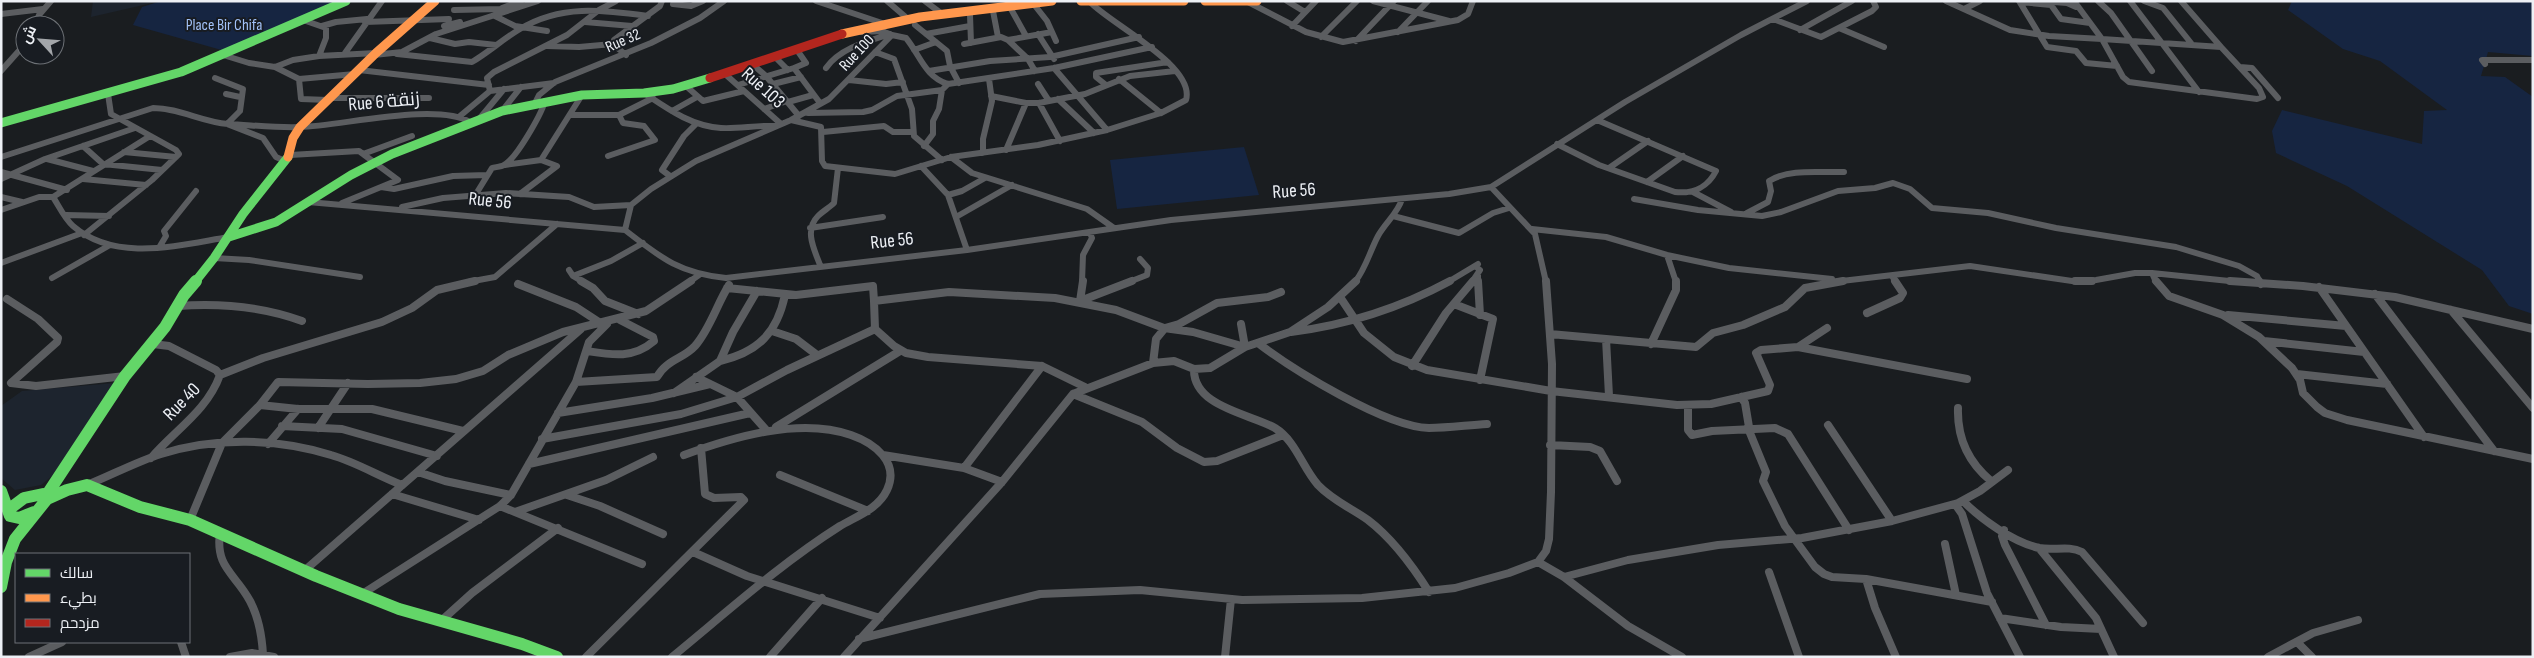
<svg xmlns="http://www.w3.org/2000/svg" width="2534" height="658" font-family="'Sofia Sans Condensed',Cairo,sans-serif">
  <rect width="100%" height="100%" fill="#1a1d20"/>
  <path fill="#1d242e" d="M93 1H161L91 17Z
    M115 383 52 476 41 485 15 490 1 478V406L22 391Z"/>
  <path fill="#162541" d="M161 1H338L225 51 133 25 142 7Z
    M2292 1H2533V56L2488 52 2481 76 2505 77 2533 97V314L2509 306 2482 270 2347 186 2276 153 2272 131 2282 110 2422 144 2424 111 2447 110 2380 61 2343 49 2288 10Z
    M1244 147 1259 195 1117 209 1110 160Z"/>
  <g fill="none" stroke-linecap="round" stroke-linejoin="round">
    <path stroke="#5b5d60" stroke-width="6" d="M816 1 882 23
      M887 1 908 19
      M925 1 942 14
      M1287 1 1305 12
      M1373 1 1449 21
      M1946 1 2010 30 2049 36 2102 39
      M2019 1 2047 47 2076 51 2086 63 2117 66
      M2074 1 2102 39
      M2098 1 2111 13 2152 71
      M2130 1 2199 92
      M2144 1 2163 8 2191 43
      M2181 1 2221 47
      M1248 2 1306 32 1343 42 1458 20 1468 14 1473 1
      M2020 2 2051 5 2061 19 2090 23
      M673 4 691 6 703 1
      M2051 5 2054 2 2067 3 2076 7
      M1036 7 1047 21 1056 41
      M502 8 521 1
      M1011 9 1026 36
      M1964 9 1980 1
      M454 10 501 9
      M993 11 998 37
      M1 14 43 9
      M970 15 971 43
      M495 16 515 26 547 31
      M1773 19 1821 37 1872 11 1876 7 1873 1
      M303 20 326 28V38L319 56
      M365 22 449 19
      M585 22 632 26
      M35 25 39 15 51 1
      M915 25 947 51 950 66 959 83
      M322 26 336 22 367 19
      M444 26 460 22
      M1292 26 1316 1
      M1839 28 1884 47
      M1800 30 1852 1
      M1398 32 1428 1
      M926 34 970 26
      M1038 34 1054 59
      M892 35 906 38C920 55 925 77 948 84L1054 68 1152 47
      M1321 37 1357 1
      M430 38 455 44 469 42 496 45
      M2102 39 2221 47 2259 88 2263 97 2257 99 2129 82 2123 77Z
      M1008 40 1028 59 1035 71
      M1356 41 1394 1
      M964 44 1001 37 1008 40 1052 32
      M547 46 579 47 613 44
      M797 50 806 63 794 68 820 103
      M914 50 936 42
      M875 52 894 59 912 109 914 136 942 160
      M345 53 382 1
      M397 54 472 62C489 52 503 39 520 29 561 4 603 10 648 16
      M223 55 249 63 275 67 293 60 319 56 376 53
      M374 55 402 52 436 34 538 1
      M626 55 615 46 614 40 660 6 662 1
      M775 57 788 70
      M752 64 766 76 799 116
      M2485 64 2482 60H2533
      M275 67 299 79 301 99 328 100
      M2240 67 2252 68 2278 98
      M826 68C840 48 868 41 890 34
      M1054 68 1107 130
      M359 70 489 85
      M1 71 25 44
      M929 71 990 61 1050 57 1139 37
      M725 74 781 124
      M215 78 243 89 240 111 227 124 263 138 276 157 285 161
      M299 79 355 74
      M1119 79 1161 113
      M849 80 886 84 903 82
      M773 84 801 77
      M1038 84 1049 101
      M738 85 794 68
      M1106 85 1096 77V73L1168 62
      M686 86 703 101 744 91
      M490 91 554 83
      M644 93C668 109 691 126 721 128 739 129 757 125 775 126
      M226 94 240 97
      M991 96 1026 103H1039L1085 94 1130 76 1175 71
      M331 98H429
      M1058 99 1094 133
      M788 102 813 95
      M535 103 539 95 555 82 651 43 700 18 724 1
      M1039 103 1060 141
      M764 109 787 101
      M502 111 521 87
      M672 111 697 97
      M808 113 863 112 872 110 897 96 942 90 948 84
      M572 115H619L653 98
      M460 116 490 91 487 78 494 72 567 35 599 10 616 1
      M480 118 504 89
      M791 120 821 127 822 161 825 166 895 174 951 157 1038 145 1107 130 1161 113 1186 100C1196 66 1109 23 1090 2
      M823 132 884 126 893 132H912
      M1557 144 1599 165 1675 192C1693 194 1708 187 1716 171L1597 120
      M83 146 103 164 162 170
      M924 146 933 134V121L939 109 942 90
      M1006 150 1026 103
      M124 152 176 157
      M983 153V139L992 101 989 79
      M363 154 412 136
      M290 155 359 151 398 180 381 187
      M608 156 655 140 644 126 623 123 619 115
      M1 157 153 108C179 108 202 122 228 124 251 125 277 128 300 127 341 126 436 102 470 122
      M951 157 972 173 1087 209 1114 228
      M47 159 93 171
      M505 165 541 160
      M921 166 948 195 967 250
      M1609 168 1648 141
      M1 172 67 190
      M670 176 662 170 684 136 696 124
      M1 179 45 159 135 128
      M83 179 146 185
      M1647 182 1683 156
      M1491 187 1535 234 1546 282
      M1693 192 1731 212
      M476 194 492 168C495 167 501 167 504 165 516 159 541 115 545 101
      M520 194 557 166 541 160 582 95
      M948 195 962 191 985 178
      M1 197 22 202
      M53 197C59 206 64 218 73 226 116 263 179 245 229 237
      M1634 199 1698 210 1762 216 1781 212 1838 191 1875 188 1893 183 1910 189 1932 208 1988 213 2056 228 2176 247 2239 266 2257 276 2260 282
      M308 202 625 230C661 258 679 273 726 278L967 250 1171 220 1449 194 1491 187 1625 102 1741 35 1807 1
      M342 203 381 187 394 189 453 176 487 175
      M402 207 443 198 506 193 569 197 594 207 631 205
      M1 210 39 197H53L150 136
      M1747 213 1768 202 1771 191 1769 181C1790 168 1820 173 1844 172
      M66 215 109 216
      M1393 216 1459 233 1493 213 1509 208
      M956 217 1012 185
      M810 228 883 217
      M1532 229 1606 237 1667 255 1729 268 1832 279
      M625 230 631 205 651 189 696 161 791 120 829 99 892 35 882 31 862 32
      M84 235 152 180 179 154 176 150 111 114 108 94
      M160 246 166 236 164 231 196 191
      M1667 255 1676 282
      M214 258 249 260 360 277
      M1 263 82 233
      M820 265C814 249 804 230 818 216 823 211 829 208 834 203L838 168
      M569 270 573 276 583 282
      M1478 275V282
      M573 276 611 261 643 243
      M1892 276 1896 282
      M52 278 110 245
      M468 282 495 277 557 224
      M689 282 699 275
      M1082 282 1083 255 1092 238 1090 233
      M1129 282 1147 275 1148 268 1140 259
      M1355 282C1366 268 1370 251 1378 236 1385 223 1398 213 1402 199
      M1448 282 1478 264
      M1472 282 1480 270 1475 266
      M1833 282 1970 266 2072 281 2096 280 2135 273H2152
      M2156 282 2152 273 2239 282"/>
    <path stroke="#5b5d60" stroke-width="8" d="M581 281 593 288 605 301 638 314
      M1083 281 1080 301 1132 281
      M1478 281 1480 315
      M2075 281H2092
      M2156 281 2169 296 2223 315 2259 337 2292 368 2300 380 2303 393 2317 407 2325 413 2347 420 2533 459
      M2230 281 2303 286 2395 297 2533 329
      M2259 281 2261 284
      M518 284 576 307 602 324
      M2319 287 2424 437
      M727 288 796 295 873 286 874 301 949 292 1055 298 1116 310 1164 328 1193 332 1245 347 1241 324
      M2375 294 2494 451
      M1340 297 1364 333 1394 357 1427 370 1551 391 1677 405 1711 404 1768 391 1770 385 1756 353 1761 350 1798 347 1967 379
      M7 299 38 319 58 338 57 342 11 383 36 386 125 376
      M874 301 875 329 894 346 906 353 928 357 1042 366 1085 387
      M1454 304 1493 319 1480 380
      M178 306C221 303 261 306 302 321
      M2451 310 2533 408
      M1867 313 1900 298 1903 293 1895 281
      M2228 315 2346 326
      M772 331 796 339 817 355
      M1291 332C1347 325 1400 308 1450 281
      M1550 334 1696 347 1713 333 1743 325 1785 307 1805 288 1843 281
      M1606 339 1609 396
      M2264 341 2364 352
      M1258 343C1293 370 1386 427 1429 428 1448 428 1468 425 1487 424
      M1651 344 1676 290V281
      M1798 347 1827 328
      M587 351C612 355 633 359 654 341L653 337 620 320
      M720 361C758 352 777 333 785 295
      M1153 363 1156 339 1165 328 1179 324 1217 303 1268 297 1281 292
      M1412 366 1446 313 1473 281
      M1194 369C1193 407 1251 414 1275 428 1296 441 1302 467 1318 485 1332 500 1351 508 1368 520 1393 539 1412 565 1429 592
      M2297 374 2387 384
      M220 375 263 358 382 322 412 308 437 290 475 281
      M696 377 737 397 767 431
      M576 382 657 377C666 360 683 359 695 346 710 329 717 304 729 285
      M674 393 720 361 733 332 757 291
      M1073 394 1142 422 1177 448 1204 462 1217 461 1283 435
      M1741 397 1745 403 1750 433 1766 472 1763 481 1785 526 1815 567 1824 574 1832 577 1866 579 1992 602
      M260 405 298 409H372L463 431
      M1688 406V430L1692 435 1712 431 1775 428 1788 434 1849 530
      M1958 408C1957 438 1968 462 1991 481
      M558 413 652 398 710 384
      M1828 425 1892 521
      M282 426 342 429 437 456
      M776 427 900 351
      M318 428 348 383
      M542 439 681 414 737 397 787 370 875 329
      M268 444 298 409
      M1550 445 1590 447 1600 451 1617 481
      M883 455 964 468 1002 482
      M151 458C175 430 207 411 220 375L216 370 169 346 153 344
      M529 464 750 413
      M964 468 1042 366
      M418 472 445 481 511 495
      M780 475 868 511
      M87 485C112 475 136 462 161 454 215 437 277 438 331 455 356 462 378 476 402 485
      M392 494 479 520
      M567 495 600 506 663 534
      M1963 501C1982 520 2013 542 2039 548 2054 551 2068 545 2082 552L2143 623
      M1955 504 1962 514 1987 593 2020 657
      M500 506 642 564
      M515 512 606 480 653 457
      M190 520 222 443 260 405 278 382 368 384 420 383 456 379 483 371 508 355 563 332 646 311 691 281
      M2004 530 2002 536 2005 545 2046 625
      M220 532C215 568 235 573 250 601 259 618 262 636 263 655
      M1945 544 1956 595
      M2039 548 2096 618 2114 657
      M693 552 747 576 880 618
      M1538 562 1564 577 1628 626 1682 657
      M304 571 581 329
      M1769 572 1799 657
      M1564 577 1628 560 1718 545 1802 538 1892 521 1958 503 1980 491 2008 470
      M1866 579 1875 608 1896 657
      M362 594 500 506 511 495 576 382 589 342 607 324
      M2000 618 2061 627 2101 629
      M441 621 472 593 558 528
      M859 639 1040 594 1140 590 1242 600 1362 598 1455 588 1509 573 1538 562 1546 551 1549 539 1551 492 1552 364 1546 281
      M181 642 186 657
      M2297 642 2312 657
      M29 657 62 642
      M230 657 252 653 274 657
      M586 657 744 500 741 497 714 498 705 494 701 448
      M672 657C727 612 780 564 840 526 857 516 878 509 887 490 900 462 874 443 851 435 800 417 733 437 684 455
      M770 657 822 598
      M844 657 1002 482 1073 394 1153 363 1174 361 1194 369 1210 368 1245 347 1290 332 1328 307 1356 281
      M1225 657 1231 599
      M2268 657 2313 633 2358 620"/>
    <path stroke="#63d668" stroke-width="9" d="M1 123 181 72 346 1
      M229 237 276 222 351 175 392 154 502 111 582 95 644 93 673 89 710 78
      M195 282 214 258 243 214 288 157"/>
    <path stroke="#63d668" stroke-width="12" d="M1 491 10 516 19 518 34 512
      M46 496 125 376 165 327 184 295 196 281
      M47 499 67 490 87 485 140 507 190 520 316 576 399 609 522 644 557 657
      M1 587 6 562 15 539 47 499 43 494 24 498 8 510"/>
    <path stroke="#ff974d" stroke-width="9" d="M1081 1H1184
      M1205 1H1257
      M842 34 920 17 1052 1
      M288 157 293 138 300 127 376 53 435 1"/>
    <path stroke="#b3261e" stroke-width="9" d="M710 78 842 34"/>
  </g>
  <g text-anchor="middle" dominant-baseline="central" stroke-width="4" stroke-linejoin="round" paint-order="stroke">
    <g font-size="16" fill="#a2c1f7" stroke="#181c22">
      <text x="224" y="25">Place Bir Chifa</text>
    </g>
    <g font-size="16" fill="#edf0f5" stroke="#181c22">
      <text transform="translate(623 41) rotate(-24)">Rue 32</text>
      <text transform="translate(857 53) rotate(-47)">Rue 100</text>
    </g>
    <g font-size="19" fill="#edf0f5" stroke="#181c22">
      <text transform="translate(763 88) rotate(42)">Rue 103</text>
      <text transform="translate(384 102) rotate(-5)">Rue 6 زنقة</text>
      <text transform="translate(1294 191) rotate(-4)">Rue 56</text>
      <text transform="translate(490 201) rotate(6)">Rue 56</text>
      <text transform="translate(892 241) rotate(-6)">Rue 56</text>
      <text transform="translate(182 402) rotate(-46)">Rue 40</text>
    </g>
  </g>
  <rect width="2534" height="658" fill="none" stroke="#edf0f5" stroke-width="5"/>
  <rect x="15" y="553" width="175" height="90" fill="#181c22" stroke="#6d7176"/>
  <rect x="25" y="569" width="25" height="8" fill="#63d668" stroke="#6d7176"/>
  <text x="60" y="578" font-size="15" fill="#edf0f5">سالك</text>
  <rect x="25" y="594" width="25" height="8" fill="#ff974d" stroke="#6d7176"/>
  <text x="60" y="603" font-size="15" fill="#edf0f5">بطيء</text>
  <rect x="25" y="619" width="25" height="8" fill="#b3261e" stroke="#6d7176"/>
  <text x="60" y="628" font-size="15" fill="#edf0f5">مزدحم</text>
  <g transform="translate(40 40) rotate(296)"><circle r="24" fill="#181c22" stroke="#6d7176"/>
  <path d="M0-4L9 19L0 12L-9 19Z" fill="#a3a6aa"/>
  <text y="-8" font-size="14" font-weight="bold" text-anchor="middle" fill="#edf0f5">ش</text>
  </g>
</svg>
